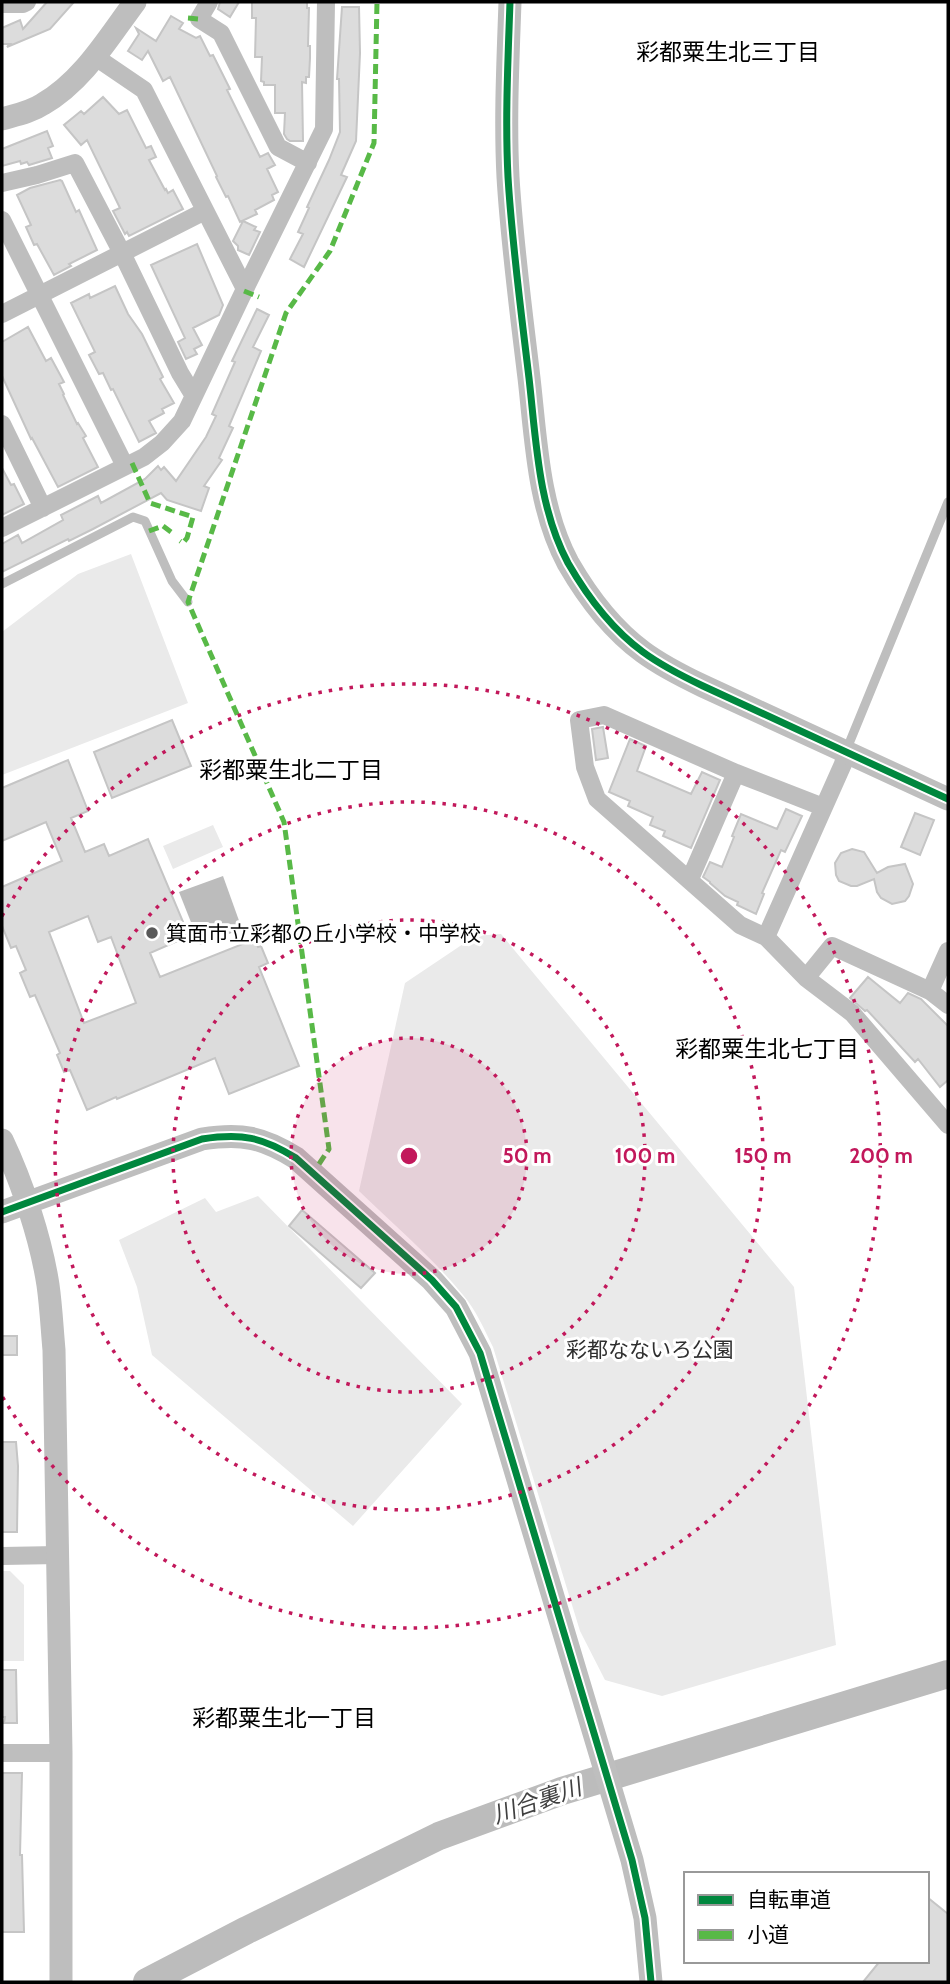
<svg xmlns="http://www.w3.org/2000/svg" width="950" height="1984" font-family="Cabin,'Noto Sans JP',sans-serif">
  <rect width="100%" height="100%" fill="#fff"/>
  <path fill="#eaeaea" d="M131 554 188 703 2 775V632L78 574Z
    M213 825 223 847 173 869 163 846Z
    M501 934 794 1287 836 1645 662 1696 605 1680 580 1631 493 1347C484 1329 476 1310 463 1295 432 1257 394 1225 359 1191L405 983 475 936Z
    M258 1196 462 1404 353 1526 152 1355 137 1287 119 1240 205 1198 216 1212Z
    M2 1571H10L24 1585V1661H2Z"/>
  <path fill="#bcbcbc" d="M223 876 242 929 200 945 179 892Z"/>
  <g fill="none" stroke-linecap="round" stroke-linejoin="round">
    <path stroke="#bcbcbc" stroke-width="28" d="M147 1982 247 1930 439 1836 562 1791 948 1674"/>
  </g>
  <path fill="#dcdcdc" stroke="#c5c5c5" stroke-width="2" fill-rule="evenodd" d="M47 2H74L50 29 7 47 10 44H2V28L20 20 23 29Z
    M220 2H239L230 17 218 9Z
    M252 2H307V8H309L308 46H310V58L309 77H306V83L302 82 303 141H290L287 139 284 134 285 113H275V85H264V82L261 81 262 57H255L256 18H252Z
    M342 7H359L360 53 356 141 341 175 347 177 304 267 290 259 303 234 298 232 309 208 307 207 329 160 340 132 339 79H337Z
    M171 16 183 23 179 29 196 38 200 36 210 56 213 55 230 89 227 90 260 157 268 153 275 165 267 169 278 192 272 195 274 200 255 210 257 214 240 222 228 196 226 197 216 177 217 176 170 77 163 81 148 51 142 60 128 51 139 34 136 28 156 41Z
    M103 97 119 114 127 110 146 148 151 146 156 157 149 160 165 190 166 189 168 193 173 190 183 209 129 236 127 232 125 234 113 211 120 208 87 140 81 145 64 125 81 111 84 114Z
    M47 131 53 146 48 148 52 158 29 165 27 162 21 164 20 161 2 166V149Z
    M60 180 62 181 76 212 79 210 97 250 69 264 71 266 54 275 37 244 34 245 26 227 31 225 17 195 30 188Z
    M243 221 256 227 254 230 260 232 249 255 238 250V246L233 241Z
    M197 244 223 305 219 315 193 328 202 345 194 349 197 354 186 359 178 342 185 338 151 265Z
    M115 286 128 314 142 334 163 377 160 379 174 403 162 409 164 413 149 421 156 433 139 442 113 389 111 390 103 373 99 374 89 355 95 352 71 303 89 294 90 298Z
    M257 309 269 315 253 347 261 351 229 426 233 428 219 458 222 460 204 486 209 488 201 511 167 500 161 493 93 529 69 541 68 539 2 572V544L18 535 22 543 63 520 61 515 98 496 101 503 145 479 158 466 161 470 164 467 176 481 206 437 216 416 212 414 235 362 232 361Z
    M28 327 46 361 51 358 64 382 59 384 64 394 63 395 77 424 78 423 86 436 83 438 98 467 58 487 32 438 31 439 2 376V342Z
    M2 468 11 485 14 484 24 504 2 515Z
    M172 720 191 766 112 798 94 752Z
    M603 727 608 758 596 760 592 729Z
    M630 739 646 746 637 771 691 794 702 772 720 780 691 848 663 836 665 831 650 825 653 817 628 806 630 801 609 792Z
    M68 760 88 811 71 818 85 852 104 844 109 856 148 839 189 936 150 953 160 977 255 939 258 947 261 946 268 963 259 967 299 1066 229 1094 215 1058 117 1099 116 1097 87 1110 70 1070 64 1072 57 1055 60 1053 35 995 30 997 20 973 26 970 16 946 11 948 2 926V887L62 861 46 822 2 841V788ZM88 916 98 942 111 937 136 1003 84 1023 49 932Z
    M786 809 802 816 785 852 781 850 762 893 764 894 756 914 737 905 738 902 725 896 710 883V882L703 877 710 862 722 867 734 837 732 836 741 814 777 829Z
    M915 813 934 820 920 855 901 847Z
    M852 849 864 852 877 873 888 867 905 864 913 884 909 896 905 901 892 904 881 898 877 892 874 879 857 886H851L839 881 836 875 835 863 841 853Z
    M868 977 900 1003 908 993 921 999 948 1026V1080L940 1087 918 1059 915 1062 867 1010 865 1011 850 998Z
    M302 1210 375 1273 361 1288 289 1226Z
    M2 1336H17V1355H2Z
    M2 1442H16L18 1466 17 1532H2Z
    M2 1670H16L17 1723H4L5 1717H2Z
    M2 1773H22L20 1855H22L24 1932H2Z
    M927 1897 948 1914V1982H863L880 1961H927Z"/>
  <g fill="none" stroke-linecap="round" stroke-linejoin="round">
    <path stroke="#bebebe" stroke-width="9" d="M2 584 133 517 145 521 172 581 188 602
      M846 751 948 502"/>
    <path stroke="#bebebe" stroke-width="18" d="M209 2 199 19 221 33 278 147 308 163
      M2 4H23L27 2
      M94 56 144 90 245 289
      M2 183 37 175 75 163 122 253 180 373 194 396
      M2 220 125 466
      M2 314 205 211
      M2 424 43 508
      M2 528 144 457 162 443 182 421 245 289 324 129 326 2
      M823 807 736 773 604 715 579 720 585 767 597 799 740 925 766 937 806 978 852 1013 948 1125
      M690 879 736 773
      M766 937 843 764 846 752
      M806 978 832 946 930 991 948 1005
      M930 991 948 951
      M2 1556 58 1555
      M2 1753H61"/>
    <path stroke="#bebebe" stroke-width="23" d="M510 2C508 60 505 119 508 177 512 244 521 311 529 378 536 439 538 507 568 563 587 596 613 630 643 652 662 666 682 676 703 686L948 799
      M2 119C16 115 31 112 43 104 83 81 108 38 135 2
      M2 1140C22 1182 41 1239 48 1285 51 1306 52 1328 54 1350L61 1753V1982
      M2 1212 202 1139C242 1133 262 1137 296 1158L432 1280 456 1307 480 1353 632 1860 645 1918 651 1982"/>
    <path stroke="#58b947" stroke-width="5" stroke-dasharray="10 5" stroke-linecap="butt" d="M188 18 199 19
      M244 291 259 297
      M132 463 150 503 193 517 187 538 183 543 180 541
      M149 531 163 526 171 532
      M319 1164 329 1149 284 822 188 602 286 313 330 251 374 143 377 2"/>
    <defs>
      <path id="cycleway" d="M510 2C508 60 505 119 508 177 512 244 521 311 529 378 536 439 538 507 568 563 587 596 613 630 643 652 662 666 682 676 703 686L948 799
        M2 1212 202 1139C242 1133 262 1137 296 1158L432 1280 456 1307 480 1353 632 1860 645 1918 651 1982"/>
    </defs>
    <use href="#cycleway" stroke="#fff" stroke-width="11"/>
    <use href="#cycleway" stroke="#00873e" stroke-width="7"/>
  </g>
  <circle cx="409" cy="1156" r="118" fill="#c2185b" fill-opacity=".12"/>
  <g fill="none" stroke="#c2185b" stroke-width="3.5" stroke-dasharray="3.5 7">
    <circle cx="409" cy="1156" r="118"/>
    <circle cx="409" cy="1156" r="236"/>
    <circle cx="409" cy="1156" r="354"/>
    <path d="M2 916A472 472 0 1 1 2 1396"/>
  </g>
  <circle fill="#595959" stroke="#fff" stroke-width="2.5" cx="152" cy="933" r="7"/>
  <g text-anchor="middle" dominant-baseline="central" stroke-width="6" stroke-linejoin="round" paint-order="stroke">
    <g font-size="21" fill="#000" stroke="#fff" text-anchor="start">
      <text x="166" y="933">箕面市立彩都の丘小学校・中学校</text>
    </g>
    <g font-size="21" fill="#2f2f2f" stroke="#fff">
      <text x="650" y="1349">彩都なないろ公園</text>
    </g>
    <g font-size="23" fill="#000" stroke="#fff">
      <text x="728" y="52">彩都粟生北三丁目</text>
      <text x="291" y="770">彩都粟生北二丁目</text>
      <text x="767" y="1049">彩都粟生北七丁目</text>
      <text x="284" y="1718">彩都粟生北一丁目</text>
    </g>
    <g font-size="23" font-style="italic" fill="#404040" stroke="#fff">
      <text transform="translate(537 1801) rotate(-19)">川合裏川</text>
    </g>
  </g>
  <circle cx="409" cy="1156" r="10" fill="#c2185b" stroke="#fff" stroke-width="3.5"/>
  <g font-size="21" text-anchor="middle" font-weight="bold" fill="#c2185b" stroke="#fff" stroke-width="6" stroke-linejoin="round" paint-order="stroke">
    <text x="527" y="1163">50 m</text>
    <text x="645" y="1163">100 m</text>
    <text x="763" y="1163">150 m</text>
    <text x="881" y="1163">200 m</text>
  </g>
  <rect width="950" height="1984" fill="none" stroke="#000000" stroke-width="7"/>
  <rect x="684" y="1872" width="245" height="91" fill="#ffffff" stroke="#999999" stroke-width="2"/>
  <rect x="698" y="1895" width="35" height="10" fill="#00873e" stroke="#999999" stroke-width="2"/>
  <text x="747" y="1907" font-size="21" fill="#000000">自転車道</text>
  <rect x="698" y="1930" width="35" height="10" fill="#58b947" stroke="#999999" stroke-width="2"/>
  <text x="747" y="1942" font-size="21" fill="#000000">小道</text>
</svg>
